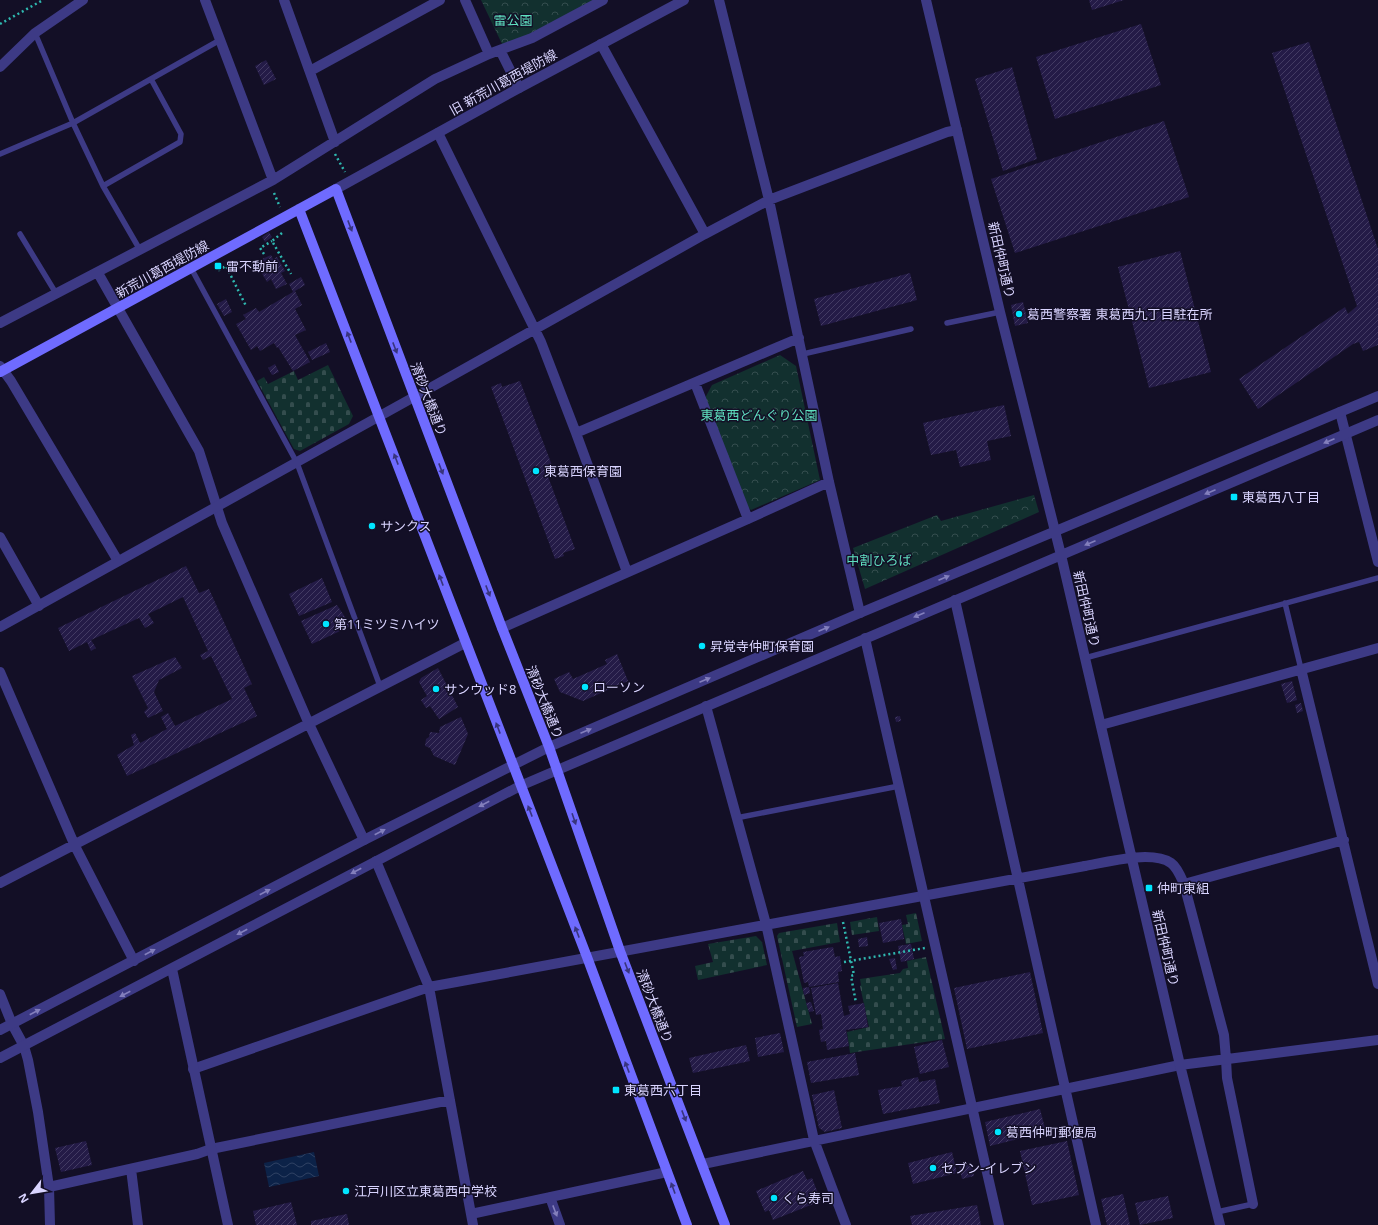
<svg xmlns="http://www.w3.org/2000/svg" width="1378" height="1225" font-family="'Open Sans','Noto Sans JP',sans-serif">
  <defs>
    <pattern id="forest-crowns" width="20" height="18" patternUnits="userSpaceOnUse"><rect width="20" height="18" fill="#12302f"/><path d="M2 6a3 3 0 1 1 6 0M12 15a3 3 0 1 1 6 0" fill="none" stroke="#344d4e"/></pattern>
    <pattern id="cemetery-stones" width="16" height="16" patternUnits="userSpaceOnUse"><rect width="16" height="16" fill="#12302f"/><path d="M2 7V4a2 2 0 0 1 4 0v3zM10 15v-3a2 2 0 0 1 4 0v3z" fill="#344d4e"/></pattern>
    <pattern id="water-waves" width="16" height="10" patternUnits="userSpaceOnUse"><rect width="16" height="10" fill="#0c2248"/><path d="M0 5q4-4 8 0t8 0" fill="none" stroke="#2f4163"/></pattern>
    <pattern id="building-hatch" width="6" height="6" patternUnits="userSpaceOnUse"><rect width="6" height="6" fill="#241b47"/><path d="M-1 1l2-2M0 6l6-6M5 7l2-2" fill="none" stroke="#433b63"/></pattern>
  </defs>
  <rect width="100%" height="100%" fill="#130f26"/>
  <path fill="url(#forest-crowns)" d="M481 0H595L536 33 503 46Z
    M780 355 796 366 820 480 751 510 744 504 704 400 712 385Z
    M1034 495 1039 512 865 589 853 548 937 515 941 521Z"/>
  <path fill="url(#cemetery-stones)" d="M328 365 353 416 349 424 300 451 294 449 257 381 264 377 268 384 294 371 298 380Z
    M916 913 922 941 906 944 902 925 908 924 906 915Z
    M877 917 879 931 852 935 850 922Z
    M837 923 840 942 792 951 812 1024 797 1027 777 936 779 933Z
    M756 936 762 942 767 965 698 980 695 966 713 962 708 944Z
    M926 957 945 1039 850 1053 847 1032 869 1027 860 986 861 985 860 979 900 973 903 969 908 968 907 961Z"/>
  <path fill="url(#water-waves)" d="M314 1152 319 1176 269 1187 264 1163Z"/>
  <path fill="url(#building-hatch)" d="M1089 0H1124L1092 10Z
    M1141 24 1161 85 1055 119 1036 57Z
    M1309 42 1378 249V345L1363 351 1359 342 1353 344 1258 409 1239 379 1345 307 1348 314 1357 306 1272 53Z
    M266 60 276 79 264 85 255 66Z
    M1012 67 1037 159 1003 171 975 79Z
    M1164 121 1189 197 1015 253 991 179Z
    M269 232 272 237 265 242 262 237Z
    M1180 251 1211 372 1149 388 1118 267Z
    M271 255 273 259 277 257 285 271 281 273 287 284 276 289 271 279 267 282 258 267 263 265 260 260Z
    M910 273 917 300 821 326 814 299Z
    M301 277 305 285 295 291 302 305 295 309 306 330 295 335 310 362 293 371 278 347 277 348 274 343 260 351 257 346 251 350 236 324 246 319 243 315 256 308 259 312 293 292 289 284Z
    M226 299 232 312 224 316 217 304Z
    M1023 302 1028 323 1015 326 1011 305Z
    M326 343 330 352 312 360 308 352Z
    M275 364 279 372 272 375 268 368Z
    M520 381 553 468 546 471 575 549 563 553 564 556 555 559 491 387 501 383 502 387Z
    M1004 405 1011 436 987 441 991 460 960 467 956 450 931 455 923 423Z
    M186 566 199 593 209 589 252 684 244 688 257 716 127 776 117 755 134 745 131 735 135 733 140 743 167 729 161 717 168 713 175 726 232 699 211 656 203 660 200 655 208 651 183 597 148 614 154 623 145 628 139 618 91 640 96 648 91 651 87 642 69 651 58 628Z
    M322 578 332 602 299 616 289 594Z
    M337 605 351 626 312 644 301 621Z
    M617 654 628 681 583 701 560 692 554 679 569 672 573 679 607 664 605 660Z
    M175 657 182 668 159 680 154 692 163 711 148 718 144 712 148 708 132 676Z
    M438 668 458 707 439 719 430 706 426 708 421 700 427 696 419 682 421 678Z
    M1292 681 1297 700 1287 703 1281 684Z
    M1301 703 1303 711 1297 713 1295 705Z
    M900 716 901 721 896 722 895 717Z
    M461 717 468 734 455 765 434 756 430 748 425 746 426 739 429 737 430 732 439 733 440 727Z
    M901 919 904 939 883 943 879 923Z
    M867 937 868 946 859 947 858 939Z
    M911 944 914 959 901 962 898 946Z
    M833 947 835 957 840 956 842 971 838 972 839 982 809 987 808 982 804 983 799 957 804 956 803 952Z
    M895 958 897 969 893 970 889 959Z
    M1030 972 1043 1033 967 1049 954 988Z
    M838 983 844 1016 850 1014 848 1006 864 1003 868 1027 846 1030 849 1046 827 1050 826 1041 821 1042 819 1030 823 1029 821 1014 816 1015 811 988Z
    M809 987 810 993 804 995 803 988Z
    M811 1002 814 1011 809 1012 806 1003Z
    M780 1033 784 1052 758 1057 755 1038Z
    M942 1040 949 1067 920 1074 914 1047Z
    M746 1045 750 1061 693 1073 689 1058Z
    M855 1053 859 1075 811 1083 807 1062Z
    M918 1077 919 1082 935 1079 940 1103 883 1114 878 1090 902 1086 901 1081Z
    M834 1090 842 1128 825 1132 819 1128 812 1095Z
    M1040 1109 1046 1132 990 1146 985 1122Z
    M86 1141 92 1165 61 1172 55 1148Z
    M1067 1141 1079 1195 1032 1205 1020 1151Z
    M952 1152 957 1173 913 1184 908 1163Z
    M971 1162 974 1176 962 1179 959 1166Z
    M803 1171 807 1180 812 1178 821 1201 773 1220 769 1210 765 1212 756 1191Z
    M1123 1194 1130 1225H1107L1101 1199Z
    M1168 1196 1173 1218 1140 1225 1135 1203Z
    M291 1202 297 1225H256L253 1211Z
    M977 1205 981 1225H912L910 1216Z
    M347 1214 349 1225H311V1221Z"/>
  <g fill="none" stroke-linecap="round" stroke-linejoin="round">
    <path stroke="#2fb8b0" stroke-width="2.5" stroke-dasharray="2 3" stroke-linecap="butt" d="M0 24 43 0
      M335 154 345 172
      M274 193 280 207
      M282 233 272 241 291 274
      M264 254 260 248 272 241
      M215 268 217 271 226 266 246 306
      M843 922 854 975 851 976 856 1003
      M844 962 925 948"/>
    <path stroke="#3d3a85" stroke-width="5.5" d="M35 33 73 123 103 186 140 250
      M0 154 73 123 220 40
      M103 186 180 142 181 134 151 79
      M20 234 57 295
      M191 268 297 463 380 686
      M947 323 1000 312
      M803 354 911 329
      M1285 603 1301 669
      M1085 658 1378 578
      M736 818 899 786
      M1217 1212 1253 1204"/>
    <path stroke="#3d3a85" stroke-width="10" d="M205 0 273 180
      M284 0 335 142
      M465 0 489 54
      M719 0 769 200 829 482 860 613
      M601 44 705 234
      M500 50 519 88
      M0 67 35 33 83 0
      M310 71 440 0
      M438 133 541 342 576 433 627 572
      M98 273 199 451 222 523 309 724 364 840
      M0 323 273 180 435 79 489 54 532 38 603 0
      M0 366 11 381 118 561
      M695 383 748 519
      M414 397 705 234 769 200 947 132 957 130
      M1340 412 1378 562
      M576 433 799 338
      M0 537 39 606
      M955 600 1096 1225
      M502 628 748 519 829 482
      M1301 669 1378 984
      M0 672 75 846 134 961
      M706 706 766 924 814 1140 846 1225
      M1101 725 1378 648
      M376 861 429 987 473 1225
      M0 883 465 643
      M1184 884 1344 840
      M0 994 12 1024 24 1046 28 1060 38 1112 49 1187 50 1225
      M1226 1059 1227 1078 1253 1204
      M193 1069 429 987 1085 866
      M703 1164 1180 1065
      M131 1169 138 1225
      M49 1187 197 1154 211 1149 450 1100
      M550 1197 560 1225
      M471 1214 667 1172"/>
    <path stroke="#3d3a85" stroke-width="10" d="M926 0 1000 312 1061 555 1180 1065 1220 1225
      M336 189 519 88 684 0
      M0 627 414 397
      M865 638 999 1225
      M1085 866C1107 862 1152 850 1171 863 1177 867 1181 877 1184 884L1224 1035 1226 1059
      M172 969 228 1225
      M0 1030 364 840 549 747 860 613 1378 396
      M0 1058 520 786 1378 420
      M1180 1065 1378 1040"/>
    <path stroke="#6f6bff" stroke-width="10" d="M299 209 587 957 687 1225
      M0 372 336 189 502 628 549 747 620 951 725 1225"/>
  </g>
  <defs><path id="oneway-solid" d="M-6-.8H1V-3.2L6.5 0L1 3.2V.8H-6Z"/></defs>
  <g fill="#38347d">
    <use href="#oneway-solid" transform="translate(350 226) rotate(69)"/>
    <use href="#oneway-solid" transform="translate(349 337) rotate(-111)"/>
    <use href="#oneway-solid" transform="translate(395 348) rotate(69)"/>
    <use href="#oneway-solid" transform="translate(396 459) rotate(-111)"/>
    <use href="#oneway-solid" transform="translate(441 469) rotate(69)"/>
    <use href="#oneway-solid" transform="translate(441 580) rotate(-111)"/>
    <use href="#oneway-solid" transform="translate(488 591) rotate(69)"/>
    <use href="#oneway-solid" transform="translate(498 728) rotate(-111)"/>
    <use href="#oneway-solid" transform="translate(530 811) rotate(-111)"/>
    <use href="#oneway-solid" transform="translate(574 819) rotate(71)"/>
    <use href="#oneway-solid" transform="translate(577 932) rotate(-111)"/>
    <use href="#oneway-solid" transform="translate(627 968) rotate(69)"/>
    <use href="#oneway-solid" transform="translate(627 1067) rotate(-111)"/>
    <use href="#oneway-solid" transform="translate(684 1116) rotate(69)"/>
    <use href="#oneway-solid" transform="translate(673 1188) rotate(-110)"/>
  </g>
  <g fill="#837fbc">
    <use href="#oneway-solid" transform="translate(1329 441) rotate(157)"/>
    <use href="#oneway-solid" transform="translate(1210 492) rotate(157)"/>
    <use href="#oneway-solid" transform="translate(1090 543) rotate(157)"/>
    <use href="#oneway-solid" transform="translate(944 578) rotate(-23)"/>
    <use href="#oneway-solid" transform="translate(919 615) rotate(157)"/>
    <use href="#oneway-solid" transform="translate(824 629) rotate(-23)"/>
    <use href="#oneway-solid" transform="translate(705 680) rotate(-23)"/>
    <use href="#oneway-solid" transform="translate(586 731) rotate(-23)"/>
    <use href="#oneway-solid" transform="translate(484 804) rotate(152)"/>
    <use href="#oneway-solid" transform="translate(380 832) rotate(-27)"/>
    <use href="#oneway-solid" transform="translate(356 871) rotate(152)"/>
    <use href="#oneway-solid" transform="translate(265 892) rotate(-28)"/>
    <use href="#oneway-solid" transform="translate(242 932) rotate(152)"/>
    <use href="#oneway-solid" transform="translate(150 952) rotate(-28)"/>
    <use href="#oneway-solid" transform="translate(125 994) rotate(153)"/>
    <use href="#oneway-solid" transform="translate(35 1012) rotate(-28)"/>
    <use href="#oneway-solid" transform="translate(555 1211) rotate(69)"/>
  </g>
  <g fill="#00e5ff" stroke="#130f26" stroke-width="1.5">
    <rect x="214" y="262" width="8" height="8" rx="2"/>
    <circle cx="1019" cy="314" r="4"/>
    <circle cx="536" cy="471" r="4"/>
    <rect x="1230" y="493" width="8" height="8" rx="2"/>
    <circle cx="372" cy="526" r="4"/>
    <circle cx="326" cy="624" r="4"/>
    <circle cx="702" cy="646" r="4"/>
    <circle cx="585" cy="687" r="4"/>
    <circle cx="436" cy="689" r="4"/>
    <rect x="1145" y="884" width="8" height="8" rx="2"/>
    <rect x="612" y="1086" width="8" height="8" rx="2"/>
    <circle cx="998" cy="1132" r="4"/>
    <circle cx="933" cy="1168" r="4"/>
    <circle cx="346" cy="1191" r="4"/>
    <circle cx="774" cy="1198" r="4"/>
  </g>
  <g text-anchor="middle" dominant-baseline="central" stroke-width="3" stroke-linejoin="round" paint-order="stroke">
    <g font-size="13" fill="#5fe0c0" stroke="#130f26">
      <text x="513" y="20">雷公園</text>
      <text x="759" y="415">東葛西どんぐり公園</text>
      <text x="879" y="560">中割ひろば</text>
    </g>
    <g font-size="13" fill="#d9d4ff" stroke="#130f26">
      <text transform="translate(503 82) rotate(-29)">旧 新荒川葛西堤防線</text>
      <text transform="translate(1002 260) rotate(77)">新田仲町通り</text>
      <text transform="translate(162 269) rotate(-29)">新荒川葛西堤防線</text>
      <text transform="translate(429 399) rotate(69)">清砂大橋通り</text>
      <text transform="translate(1087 609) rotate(77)">新田仲町通り</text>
      <text transform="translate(545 702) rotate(68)">清砂大橋通り</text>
      <text transform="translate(1166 948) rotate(77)">新田仲町通り</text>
      <text transform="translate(655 1006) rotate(69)">清砂大橋通り</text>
    </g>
    <g font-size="13" fill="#d9d4ff" stroke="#130f26" text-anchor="start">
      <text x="226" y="266">雷不動前</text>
      <text x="1027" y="314">葛西警察署 東葛西九丁目駐在所</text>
      <text x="544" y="471">東葛西保育園</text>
      <text x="1242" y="497">東葛西八丁目</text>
      <text x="380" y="526">サンクス</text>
      <text x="334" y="624">第11ミツミハイツ</text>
      <text x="710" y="646">昇覚寺仲町保育園</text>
      <text x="593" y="687">ローソン</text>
      <text x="444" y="689">サンウッド8</text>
      <text x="1157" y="888">仲町東組</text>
      <text x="624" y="1090">東葛西六丁目</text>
      <text x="1006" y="1132">葛西仲町郵便局</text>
      <text x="941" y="1168">セブン-イレブン</text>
      <text x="354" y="1191">江戸川区立東葛西中学校</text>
      <text x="782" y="1198">くら寿司</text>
    </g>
  </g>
  <g transform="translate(32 1193) rotate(239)" stroke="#130f26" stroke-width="3" paint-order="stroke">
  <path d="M0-3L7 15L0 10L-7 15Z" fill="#d9d4ff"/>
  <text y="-6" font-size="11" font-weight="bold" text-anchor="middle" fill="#d9d4ff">N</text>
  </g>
</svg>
